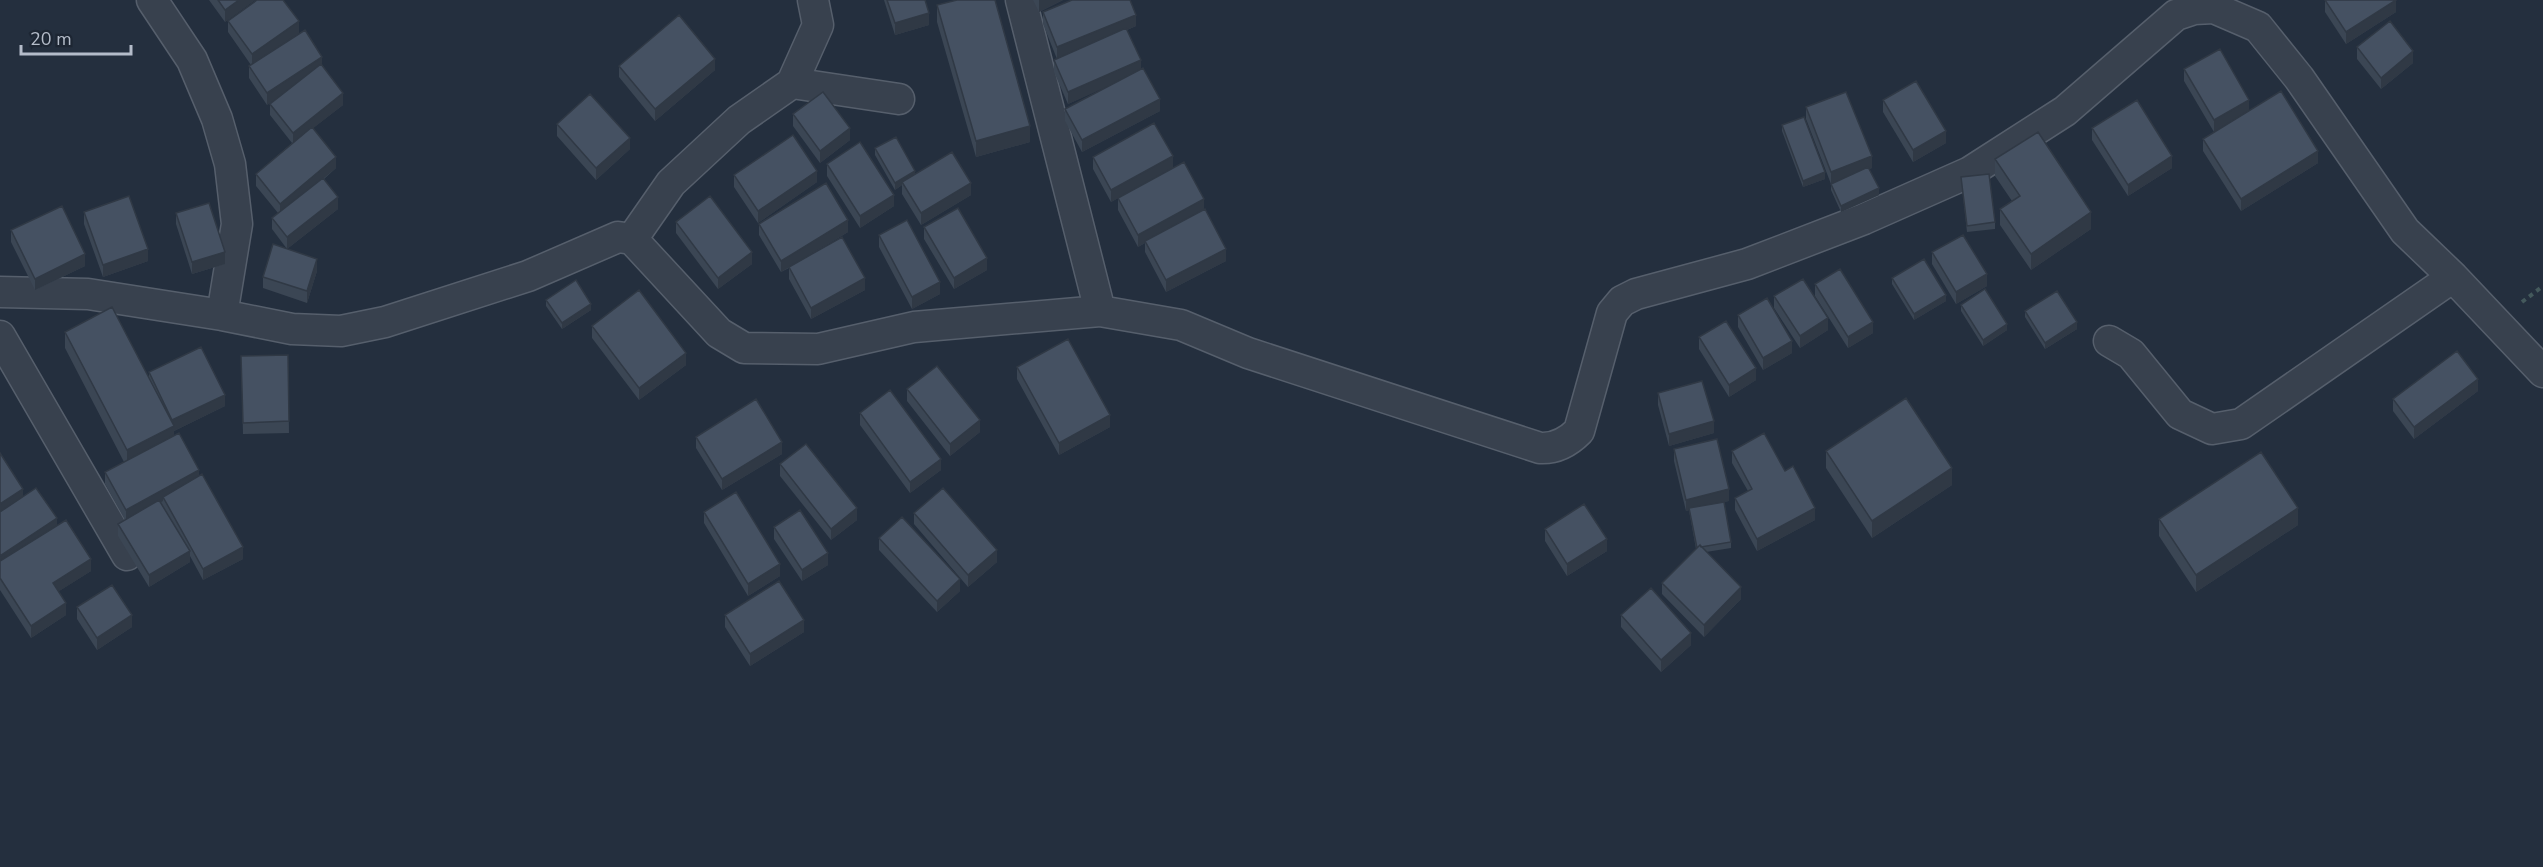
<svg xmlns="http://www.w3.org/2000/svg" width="2543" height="867" font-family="'Nunito Sans',sans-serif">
  <rect width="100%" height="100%" fill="#242f3e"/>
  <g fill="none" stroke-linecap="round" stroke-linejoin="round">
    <defs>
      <path id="minor" d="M152 0 192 60 217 119 230 164 237 224 222 315
        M1021 0 1100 311
        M792 83 818 25 813 0
        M632 239 671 183 739 120 792 83 899 99
        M0 292 88 294 222 315 292 329 341 331 385 322 528 276 618 237 632 239 719 333 744 348 818 349 914 327 1100 311 1181 325 1248 353 1540 448C1556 449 1568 442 1579 431L1612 313 1622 301 1636 294 1747 264 1864 219 1970 172 2065 111 2176 15 2194 9 2214 8 2258 27 2299 78 2405 231 2453 277 2543 372
        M0 336 127 555
        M2109 341 2131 354 2180 414 2212 429 2241 424 2453 277"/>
    </defs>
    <use href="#minor" stroke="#565f6c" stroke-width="33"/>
    <path stroke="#44595c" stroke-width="4" stroke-dasharray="4.5 4.5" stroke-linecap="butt" d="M2522 302 2543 286"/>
    <use href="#minor" stroke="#38414e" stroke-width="30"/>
  </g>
  <path fill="#3b4654" d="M209 0H255L225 22Z
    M884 0H925L929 25 895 35Z
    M1033 0H1063L1039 12Z
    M2325 0 2396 12 2346 44 2325 12Z
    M937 5 1030 142 976 157 937 22Z
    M1043 12 1136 26 1127 30 1141 70 1160 111 1082 152 1065 121V109L1116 82 1068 104 1054 72V60L1057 59 1043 24Z
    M228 21 299 33 288 41 322 66 343 105 313 128 336 168 324 179 338 209 287 249 272 229V218L278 213 256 186V174L292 143 270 115V104L279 97 267 105 249 78V66L251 65 228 32Z
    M2357 47 2413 63 2381 89 2357 59Z
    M619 66 715 70 655 121 619 77Z
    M2184 69 2249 111 2318 163 2241 211 2203 151V139L2228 124 2214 132 2184 81Z
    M1883 100 1946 143 1913 162 1883 112Z
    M1806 107 1872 168 1869 169 1879 195 1841 212 1831 190V184L1806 119Z
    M793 114 850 140 820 163 793 126Z
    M557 124 630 149 596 180 557 136Z
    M1782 125 1825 179 1803 187 1782 131Z
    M2092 128 2172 168 2128 196 2092 140Z
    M875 148 915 174 971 195 921 225 902 194V185L895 190 875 155Z
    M1093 157 1173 168 1204 209 1226 261 1166 292 1145 252V243L1138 247 1118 210V198L1111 202 1093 169Z
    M1995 159 2091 229 2031 270 2000 225V209L2012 201 1995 176Z
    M827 164 894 206 860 228 827 176Z
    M734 175 817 182 758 223 734 187Z
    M1961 177 1995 222V229L1967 232Z
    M84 212 148 261 103 277 84 224Z
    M176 213 225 264 192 274 176 224Z
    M676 222 752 264 718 289 676 233Z
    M759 224 848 232 800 261 865 290 811 319 789 279V268L781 272 759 235Z
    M924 227 987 270 954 289 924 239Z
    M11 230 85 266 35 290 11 242Z
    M879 235 940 294 912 309 879 247Z
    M1932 252 1987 286 1956 304 1932 264Z
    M317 271 307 303 263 288V277Z
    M1892 278 1946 301 1914 320 1892 284Z
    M1815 284 1873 333 1848 348 1815 296Z
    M1774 296 1828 330 1800 348 1774 308Z
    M546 300 591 310 562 329 546 306Z
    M1961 305 2007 330 1983 346 1961 311Z
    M2025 311 2077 329 2045 349 2025 317Z
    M1738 315 1792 353 1763 370 1738 327Z
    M592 326 686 365 639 400 592 338Z
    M65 332 149 377V372L225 406 174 431V435L199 476 243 559 203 580 190 556V562L149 587 118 536V524L125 520 105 484V472L124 462 65 348Z
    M1699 337 1756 380 1729 397 1699 349Z
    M288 355 289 433 243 434 241 356Z
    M1017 367 1110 427 1059 455 1017 379Z
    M907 389 980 432 950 456 907 401Z
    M2478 391 2414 439 2393 411V399Z
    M1658 393 1714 433 1669 446 1658 405Z
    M860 413 941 470 910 493 860 425Z
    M696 437 782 454 722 490 696 448Z
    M1674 449 1729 501 1723 502 1731 542V548L1706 552 1741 599 1704 637 1662 594V583L1696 549 1689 510 1686 511 1674 461Z
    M1732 451 1785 471 1815 520 1757 551 1735 510V498L1748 491 1732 463Z
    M1826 451 1952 485 1872 538 1826 468Z
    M0 453 23 497 57 525 91 571 59 591 66 615 31 638 0 590Z
    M780 464 857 520 831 540 780 476Z
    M704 512 780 576 748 596 704 523Z
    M914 513 997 562 968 587 914 524Z
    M2159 519 2298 525 2196 592 2159 536Z
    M774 527 828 565 802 581 774 539Z
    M1545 529 1607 551 1567 576 1545 541Z
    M879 538 960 591 937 612 879 550Z
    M77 607 132 627 97 650 77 619Z
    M725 615 804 632 750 666 725 627Z
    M1621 615 1691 645 1661 672 1621 627Z"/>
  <path fill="#303945" d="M239 0H255L225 22V10Z
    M1039 0H1063L1039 12Z
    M2396 0V12L2346 44V32Z
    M929 13V25L895 35V23Z
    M1136 15V26L1057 59V47Z
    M299 21V33L252 66V54Z
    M2413 51V63L2381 89V78Z
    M322 57V69L267 105V93Z
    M715 59V70L655 121V109Z
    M1141 60V72L1068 104V92Z
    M343 93V105L293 144V133Z
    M1160 99V111L1082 152V140Z
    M2249 100V112L2214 132V120Z
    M1030 126V142L976 157V141Z
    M850 128V140L820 163V151Z
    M1946 131V143L1913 162V150Z
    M630 138V149L596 180V168Z
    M2318 151V163L2241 211V199Z
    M1173 156V168L1111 202V190Z
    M1872 156V168L1831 184V172Z
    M2172 156V168L2128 196V185Z
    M336 157V168L280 215V204Z
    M817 171V182L758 223V211Z
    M915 171V177L902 182V185L895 190V183Z
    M1825 172V179L1803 187V181Z
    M971 183V195L921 225V213Z
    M1879 188V195L1841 212V206Z
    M894 195V206L860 228V216Z
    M338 197V209L287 249V237Z
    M1204 199V211L1145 241V243L1138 247V235Z
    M2091 212V229L2031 270V254Z
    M848 220V232L781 272V261Z
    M148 249V261L103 277V265Z
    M1226 249V261L1166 292V280Z
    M225 252V264L192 274V262Z
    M752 252V264L718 289V278Z
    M85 254V266L35 290V279Z
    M987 258V270L954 289V278Z
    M317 259V271L307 303V291Z
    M1987 274V286L1956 304V292Z
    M865 278V290L811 319V308Z
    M940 282V294L912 309V297Z
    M1946 295V301L1914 320V314Z
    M591 304V310L562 329V323Z
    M1828 318V330L1800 348V336Z
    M1873 322V333L1848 348V337Z
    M2077 322V329L2045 349V343Z
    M2007 324V330L1983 346V340Z
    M1792 341V353L1763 370V358Z
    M686 353V365L639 400V388Z
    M1756 368V380L1729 397V385Z
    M2478 379V391L2414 439V427Z
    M225 395V406L174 431V442L127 467V450L172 427V420Z
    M1110 415V427L1059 455V443Z
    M980 420V432L950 456V444Z
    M1714 421V433L1669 446V434Z
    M782 442V454L722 490V479Z
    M941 459V470L910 493V482Z
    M1952 468V485L1872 538V521Z
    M199 470V482L163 497V501L126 522V510Z
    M23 489V500L0 515V504Z
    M1729 489V501L1686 511V500Z
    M857 508V520L831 540V529Z
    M1815 508V520L1757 551V539Z
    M2298 508V525L2196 592V575Z
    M57 518V530L0 568V556Z
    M1607 539V551L1567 576V564Z
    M243 547V559L203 580V569Z
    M997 550V562L968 587V575Z
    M190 551V562L149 587V575Z
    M828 553V565L802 581V570Z
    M91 559V571L53 595V583Z
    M780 564V576L748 596V584Z
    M960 579V591L937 612V601Z
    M1741 587V599L1704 637V625Z
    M66 603V615L31 638V626Z
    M132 615V627L97 650V638Z
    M804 620V632L750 666V654Z
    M1691 633V645L1661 672V660Z"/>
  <path fill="#455162" stroke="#303945" stroke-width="1.5" d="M218 0H239L225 10Z
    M257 0H283L299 21 252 54 228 21Z
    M887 0H925L929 13 895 23Z
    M957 0H995L1030 126 976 141 937 5Z
    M1072 0H1130L1136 15 1057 47 1043 12Z
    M2325 0H2396L2346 32Z
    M679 15 715 59 655 109 619 66Z
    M2390 21 2413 51 2381 78 2357 47Z
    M1126 28 1141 60 1068 92 1054 60Z
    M305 30 322 57 267 93 249 66Z
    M2220 49 2249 100 2214 120 2184 69Z
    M321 64 343 93 293 133 270 104Z
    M1143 68 1160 99 1082 140 1065 109Z
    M1916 81 1946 131 1913 150 1883 100Z
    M2281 91 2318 151 2241 199 2203 139Z
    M823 92 850 128 820 151 793 114Z
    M1846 92 1872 156 1831 172 1806 107Z
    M590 94 630 138 596 168 557 124Z
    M2137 100 2172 156 2128 185 2092 128Z
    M1804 117 1825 172 1803 181 1782 125Z
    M1154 123 1173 156 1111 190 1093 157Z
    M312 127 336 157 280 204 256 174Z
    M2038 132 2091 212 2031 254 2000 209 2020 196 1995 159Z
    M793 135 817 171 758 211 734 175Z
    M896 137 915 171 895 183 875 148Z
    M860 142 894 195 860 216 827 164Z
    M952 152 971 183 921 213 902 182Z
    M1184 162 1204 199 1138 235 1118 198Z
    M1868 167 1879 188 1841 206 1831 184Z
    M1989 174 1995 222 1967 226 1961 177Z
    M323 178 338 197 287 237 272 218Z
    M826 183 848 220 781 261 759 224Z
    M129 196 148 249 103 265 84 212Z
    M710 196 752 252 718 278 676 222Z
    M209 203 225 252 192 262 176 213Z
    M62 206 85 254 35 279 11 230Z
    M958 208 987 258 954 278 924 227Z
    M1205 209 1226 249 1166 280 1145 241Z
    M907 220 940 282 912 297 879 235Z
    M1963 235 1987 274 1956 292 1932 252Z
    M842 237 865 278 811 308 789 267Z
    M273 244 317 259 307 291 263 277Z
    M1924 259 1946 295 1914 314 1892 278Z
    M1840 269 1873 322 1848 337 1815 284Z
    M1803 279 1828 318 1800 336 1774 296Z
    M576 280 591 304 562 323 546 300Z
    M1985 289 2007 324 1983 340 1961 305Z
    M639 290 686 353 639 388 592 326Z
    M2057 291 2077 322 2045 343 2025 311Z
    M1767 298 1792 341 1763 358 1738 315Z
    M112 307 174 426 127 450 65 332Z
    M1726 321 1756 368 1729 385 1699 337Z
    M1068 339 1110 415 1059 443 1017 367Z
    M201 347 225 395 172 420 149 372Z
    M2457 351 2478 379 2414 427 2393 399Z
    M288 355 289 421 243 423 241 356Z
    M937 366 980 420 950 444 907 389Z
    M1702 381 1714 421 1669 434 1658 393Z
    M890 390 941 459 910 482 860 413Z
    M1906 398 1952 468 1872 521 1826 451Z
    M756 399 782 442 722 479 696 437Z
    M179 433 199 470 126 510 105 472Z
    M1764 433 1785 471 1793 466 1815 508 1757 539 1735 498 1752 489 1732 451Z
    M1717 439 1729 489 1686 500 1674 449Z
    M806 444 857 508 831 529 780 464Z
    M2261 452 2298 508 2196 575 2159 519Z
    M0 453 23 489 0 504Z
    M202 474 243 547 203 569 163 497Z
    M36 488 57 518 0 556V512Z
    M943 488 997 550 968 575 914 513Z
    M736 492 780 564 748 584 704 512Z
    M159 500 190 551 149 575 118 524Z
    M1724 502 1731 542 1701 547 1700 545 1697 548 1689 508Z
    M1584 504 1607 539 1567 564 1545 529Z
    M800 510 828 553 802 570 774 527Z
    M902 517 960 579 937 601 879 538Z
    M66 520 91 559 53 583 66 603 31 626 0 578V561Z
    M1700 545 1741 587 1704 625 1662 583Z
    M779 581 804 620 750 654 725 615Z
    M112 585 132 615 97 638 77 607Z
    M1651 588 1691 633 1661 660 1621 615Z"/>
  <path d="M21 45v9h110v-9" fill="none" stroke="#b4bcc9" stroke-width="3"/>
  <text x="30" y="45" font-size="18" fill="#b4bcc9" stroke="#1d2633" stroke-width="4.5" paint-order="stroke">20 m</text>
</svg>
